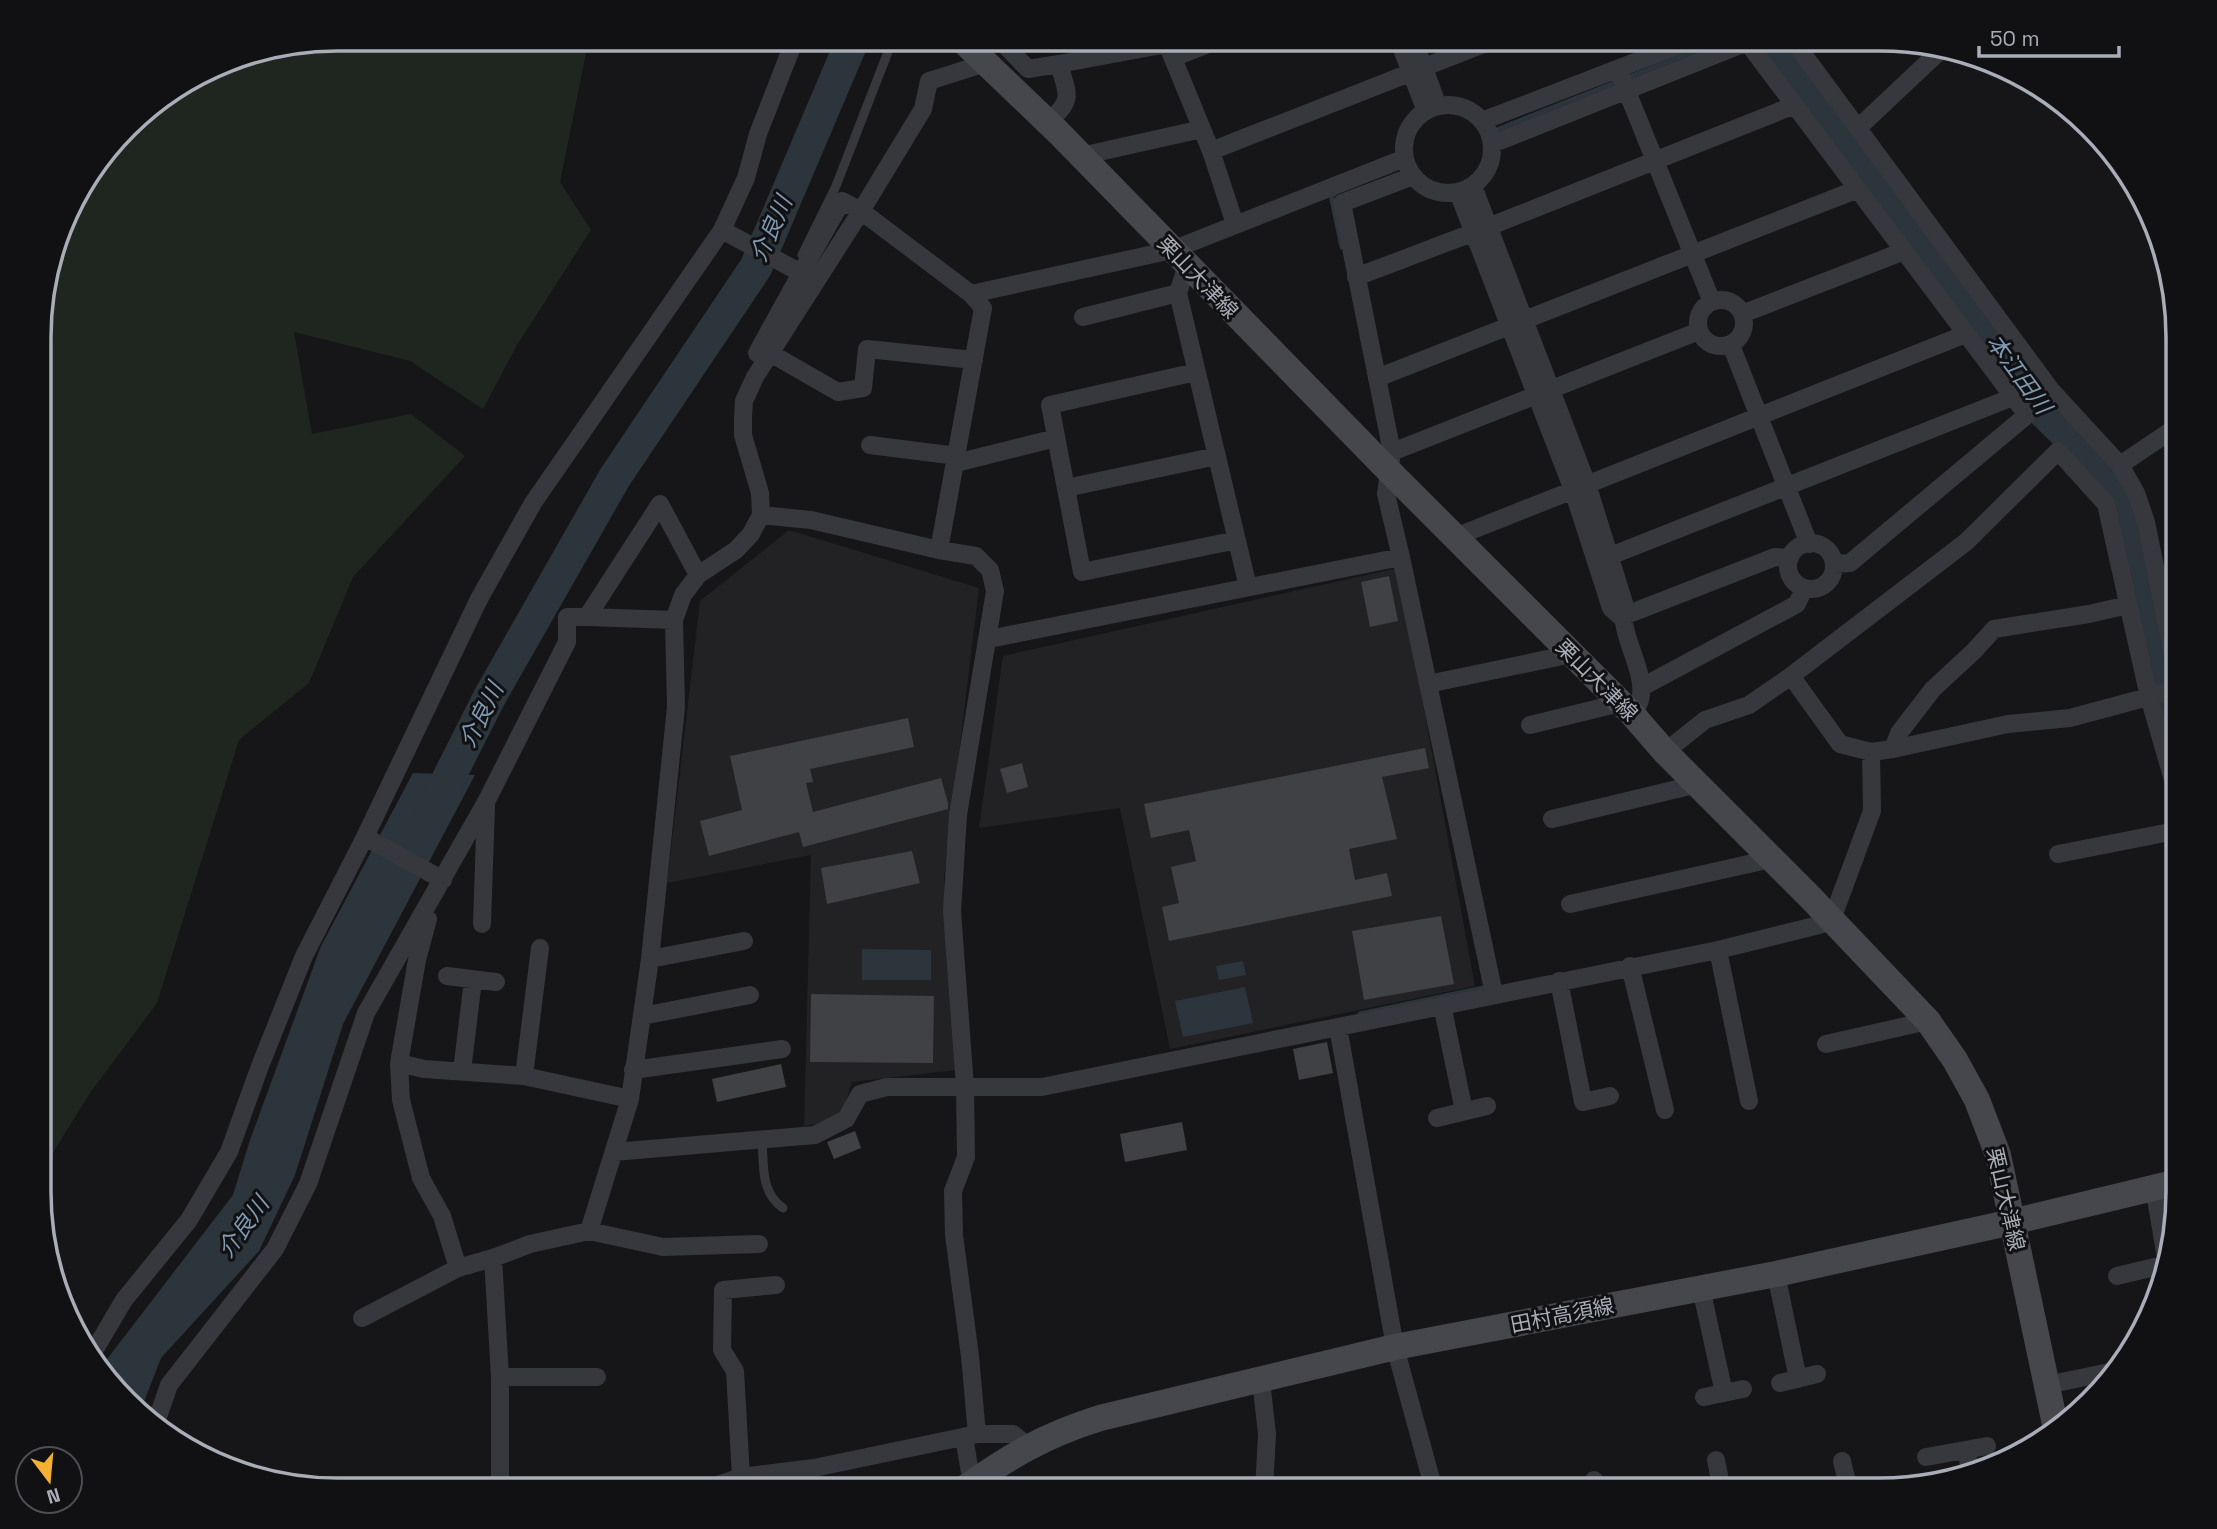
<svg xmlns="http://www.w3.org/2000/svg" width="2217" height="1529" font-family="'Space Grotesk','Noto Sans JP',sans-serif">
  <rect width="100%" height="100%" fill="#161618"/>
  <path fill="#222225" d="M789 530 979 588 944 878 957 1070 852 1082 840 1120 804 1126 811 855 667 883 700 601Z
    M1398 568 1475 986 1170 1049 1120 808 979 828 1003 656Z"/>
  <path fill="#1e261f" d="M336 39H589L560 182 591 230 517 345 483 409 410 361 294 332 312 434 411 414 465 456 353 577 309 683 239 740 157 1003 90 1093 41 1172V298L69 204 140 113 223 61Z"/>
  <path fill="#2c353c" d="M413 773 475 775 343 1024 295 1175 259 1251 161 1358 140 1412 101 1367 233 1195 249 1143 321 946Z
    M862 949 931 950V980H862Z
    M1243 961 1246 975 1219 980 1216 966Z
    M1245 987 1253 1023 1183 1037 1175 1001Z"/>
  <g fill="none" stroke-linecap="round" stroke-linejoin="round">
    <path stroke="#2c353c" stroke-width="5" d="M1499 129 1725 39
      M1334 194 1331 195 1342 247
      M1360 1014 1488 987"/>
    <path stroke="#2c353c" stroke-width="33" d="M1770 39 1862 169 1974 310 2044 412 2092 459 2123 515 2178 750
      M431 813 489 698 615 477 756 267 853 39"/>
  </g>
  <path fill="#404145" d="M1389 576 1398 621 1370 627 1361 582Z
    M908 718 914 747 810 769 813 782 806 783 813 812 941 778 948 803V809L803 847 799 832 709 856 700 821 742 810 730 756Z
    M1425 748 1429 768 1382 777 1397 839 1349 849 1355 880 1387 873 1392 896 1169 941 1162 907 1179 903 1171 867 1196 861 1189 830 1151 838 1144 804Z
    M1022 763 1028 787 1007 793 1000 769Z
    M912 851 920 883 827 904 821 868Z
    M1441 916 1454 984 1364 1000 1352 931Z
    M811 994 934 996 933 1063 810 1062Z
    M1327 1042 1333 1073 1299 1080 1293 1049Z
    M781 1064 786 1087 717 1102 712 1079Z
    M1182 1122 1187 1150 1125 1162 1120 1134Z
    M855 1131 861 1148 834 1159 827 1142Z"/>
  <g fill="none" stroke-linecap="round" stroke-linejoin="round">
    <path stroke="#37383d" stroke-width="9" d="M802 255 836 186 893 39
      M762 1139C764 1165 760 1192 783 1208"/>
    <path stroke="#37383d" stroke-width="18" d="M999 39 1028 69 1059 64C1068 96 1074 99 1048 122
      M1165 39 1211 151 1235 224
      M1398 39 1426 111
      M1413 39 1438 106
      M1745 39 2027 415 1850 563 1834 564
      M1792 39 2051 390 2120 465 2136 493 2146 522 2178 680
      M1173 58 1221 39
      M1059 64 1167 44
      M1618 69 1712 302
      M1404 149a44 44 0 1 1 88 0a44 44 0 1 1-88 0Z
      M1482 121 1695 39
      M1858 128 1943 48
      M1492 144 1748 42
      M1211 151 1496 39
      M1081 156 1202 129
      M1413 176 1342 203 1392 452 1386 494 1401 557 1494 994
      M1473 186 1587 484 1624 603C1618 636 1648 672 1640 700 1639 705 1635 710 1632 714
      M1458 192 1573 490 1611 608 1621 617
      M722 230 801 273 842 201 861 211 971 294 983 308 939 550
      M1187 265 1178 293 1248 587
      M1356 277 1488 227 1795 105
      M971 294 1172 250 1405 158
      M1698 323a23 23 0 1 1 46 0a23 23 0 1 1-46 0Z
      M1742 314 1904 251
      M1083 317 1178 293
      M1731 345 1809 544
      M757 353 801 273
      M770 353 838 392 863 388 867 349 974 360
      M1196 372 1050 405 1082 572 1237 540
      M1377 378 1858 189
      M870 445 957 456
      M1392 452 1699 331
      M956 463 1056 438
      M2120 465 2178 426
      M1066 488 1217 456
      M761 515 811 520 939 550 976 556 990 570 995 591 958 815 952 911 965 1087 966 1157 953 1191 954 1235 970 1356 977 1434
      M1455 537 1966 334
      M1788 566a23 23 0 1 1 46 0a23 23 0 1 1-46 0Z
      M1600 560 2013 397
      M587 617 674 620
      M1621 617 1775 557 1790 558
      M989 639 1401 557
      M1791 676 1840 744 1871 752 1893 749 2008 724 2070 718 2178 689
      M1428 684 1572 654
      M1642 687 1797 604 1804 588
      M1530 725 1620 703
      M1893 749 1899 733 1933 689 1974 651 1994 629 2089 614 2128 605
      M1665 752 1705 720 1749 705 1791 676 1966 542 2058 451 2106 504 2149 697 2178 797
      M1552 819 1698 784
      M365 837 443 880
      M2058 854 2175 831 2178 827
      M1570 904 1771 859
      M428 919 417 960 399 1063 401 1100 421 1178 442 1216 458 1268
      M482 924 486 805
      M1718 950 1749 1101
      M650 959 744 941
      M1630 966 1665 1110
      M447 976 496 982
      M1559 981 1583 1102 1610 1096
      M1442 1005 1464 1111
      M642 1016 750 995
      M1338 1027 1395 1347 1434 1490
      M1826 1044 1928 1021
      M399 1063 424 1069 524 1076 630 1099
      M633 1070 782 1049
      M462 1071 473 980
      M524 1076 540 948
      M1437 1118 1487 1106
      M614 1152 815 1135 846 1119 860 1094 887 1087H1042L1718 950 1831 922 1872 811 1871 752
      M2154 1187 2167 1264
      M589 1231 630 1099 650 959 676 707 674 620 683 595 698 575 736 550 751 534 761 515 760 493 743 435V418L744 401 755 377 861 211 923 109 929 81 986 63
      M493 1258 500 1377V1490
      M1776 1274 1798 1379
      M2117 1276 2167 1264
      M1701 1288 1724 1393
      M362 1318 458 1268 493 1258 530 1244 589 1231 663 1247 759 1244
      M91 1356 124 1300 189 1220 229 1152 260 1066 304 956 365 837 479 599 533 503 722 230 746 178 758 134 795 39
      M500 1377H597
      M1261 1380 1267 1434 1264 1490
      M1780 1383 1817 1374
      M2047 1385 2119 1370
      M1704 1397 1743 1389
      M154 1428 169 1385 275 1249 308 1184 366 1013 486 802 567 642V617H587L660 504 698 575
      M964 1437 973 1490
      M1966 1450 1970 1470
      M1926 1457 1987 1446
      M1716 1460 1722 1490
      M1842 1461 1849 1490
      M741 1477 735 1371 722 1350 723 1290 776 1285
      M1594 1480 1596 1490
      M1783 1486 1784 1490
      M704 1490 741 1477 814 1468 977 1434H1013L1028 1446"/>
    <path stroke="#45474d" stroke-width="26" d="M961 39 1058 132 1389 471 1632 714 1665 752 1810 897 1928 1021 1955 1060 1977 1100 1998 1155 2055 1424
      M962 1490C1008 1457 1045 1435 1100 1418L1395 1347 1776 1274 2012 1222 2178 1182"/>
  </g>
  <g text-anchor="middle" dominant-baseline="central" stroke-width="6" stroke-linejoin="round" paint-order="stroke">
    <g font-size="21" fill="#a8adb8" stroke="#111113">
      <text transform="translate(1198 277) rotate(46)">栗山大津線</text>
      <text transform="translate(1597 680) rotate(45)">栗山大津線</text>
      <text transform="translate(2006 1199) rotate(77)">栗山大津線</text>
      <text transform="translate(1562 1315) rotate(-11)">田村高須線</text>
    </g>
    <g font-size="23" font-style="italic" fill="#7f9bb3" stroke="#111113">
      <text transform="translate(771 229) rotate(-66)">介良川</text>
      <text transform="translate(2019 374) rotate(54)">本江田川</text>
      <text transform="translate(481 715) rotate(-63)">介良川</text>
      <text transform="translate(243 1227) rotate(-54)">介良川</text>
    </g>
  </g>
  <path d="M0 0H2217V1529H0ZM337 51H1880A286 286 0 0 1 2166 337V1192A286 286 0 0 1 1880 1478H337A286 286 0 0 1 51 1192V337A286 286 0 0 1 337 51Z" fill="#111113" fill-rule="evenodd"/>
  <path fill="none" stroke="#a8adb8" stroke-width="3.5" d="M337 51H1880A286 286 0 0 1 2166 337V1192A286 286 0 0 1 1880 1478H337A286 286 0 0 1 51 1192V337A286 286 0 0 1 337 51Z"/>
  <g transform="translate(49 1480) rotate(164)"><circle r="33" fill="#111113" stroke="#4d4f55" stroke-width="2"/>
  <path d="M0-5L12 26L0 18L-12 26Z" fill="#f2b134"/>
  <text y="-10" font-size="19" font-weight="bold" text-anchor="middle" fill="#a8adb8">N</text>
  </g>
  <path d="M1979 46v10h140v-10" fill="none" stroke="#a8adb8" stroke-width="3.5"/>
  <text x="1990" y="46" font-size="21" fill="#a8adb8" stroke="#111113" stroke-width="5" paint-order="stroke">50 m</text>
</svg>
